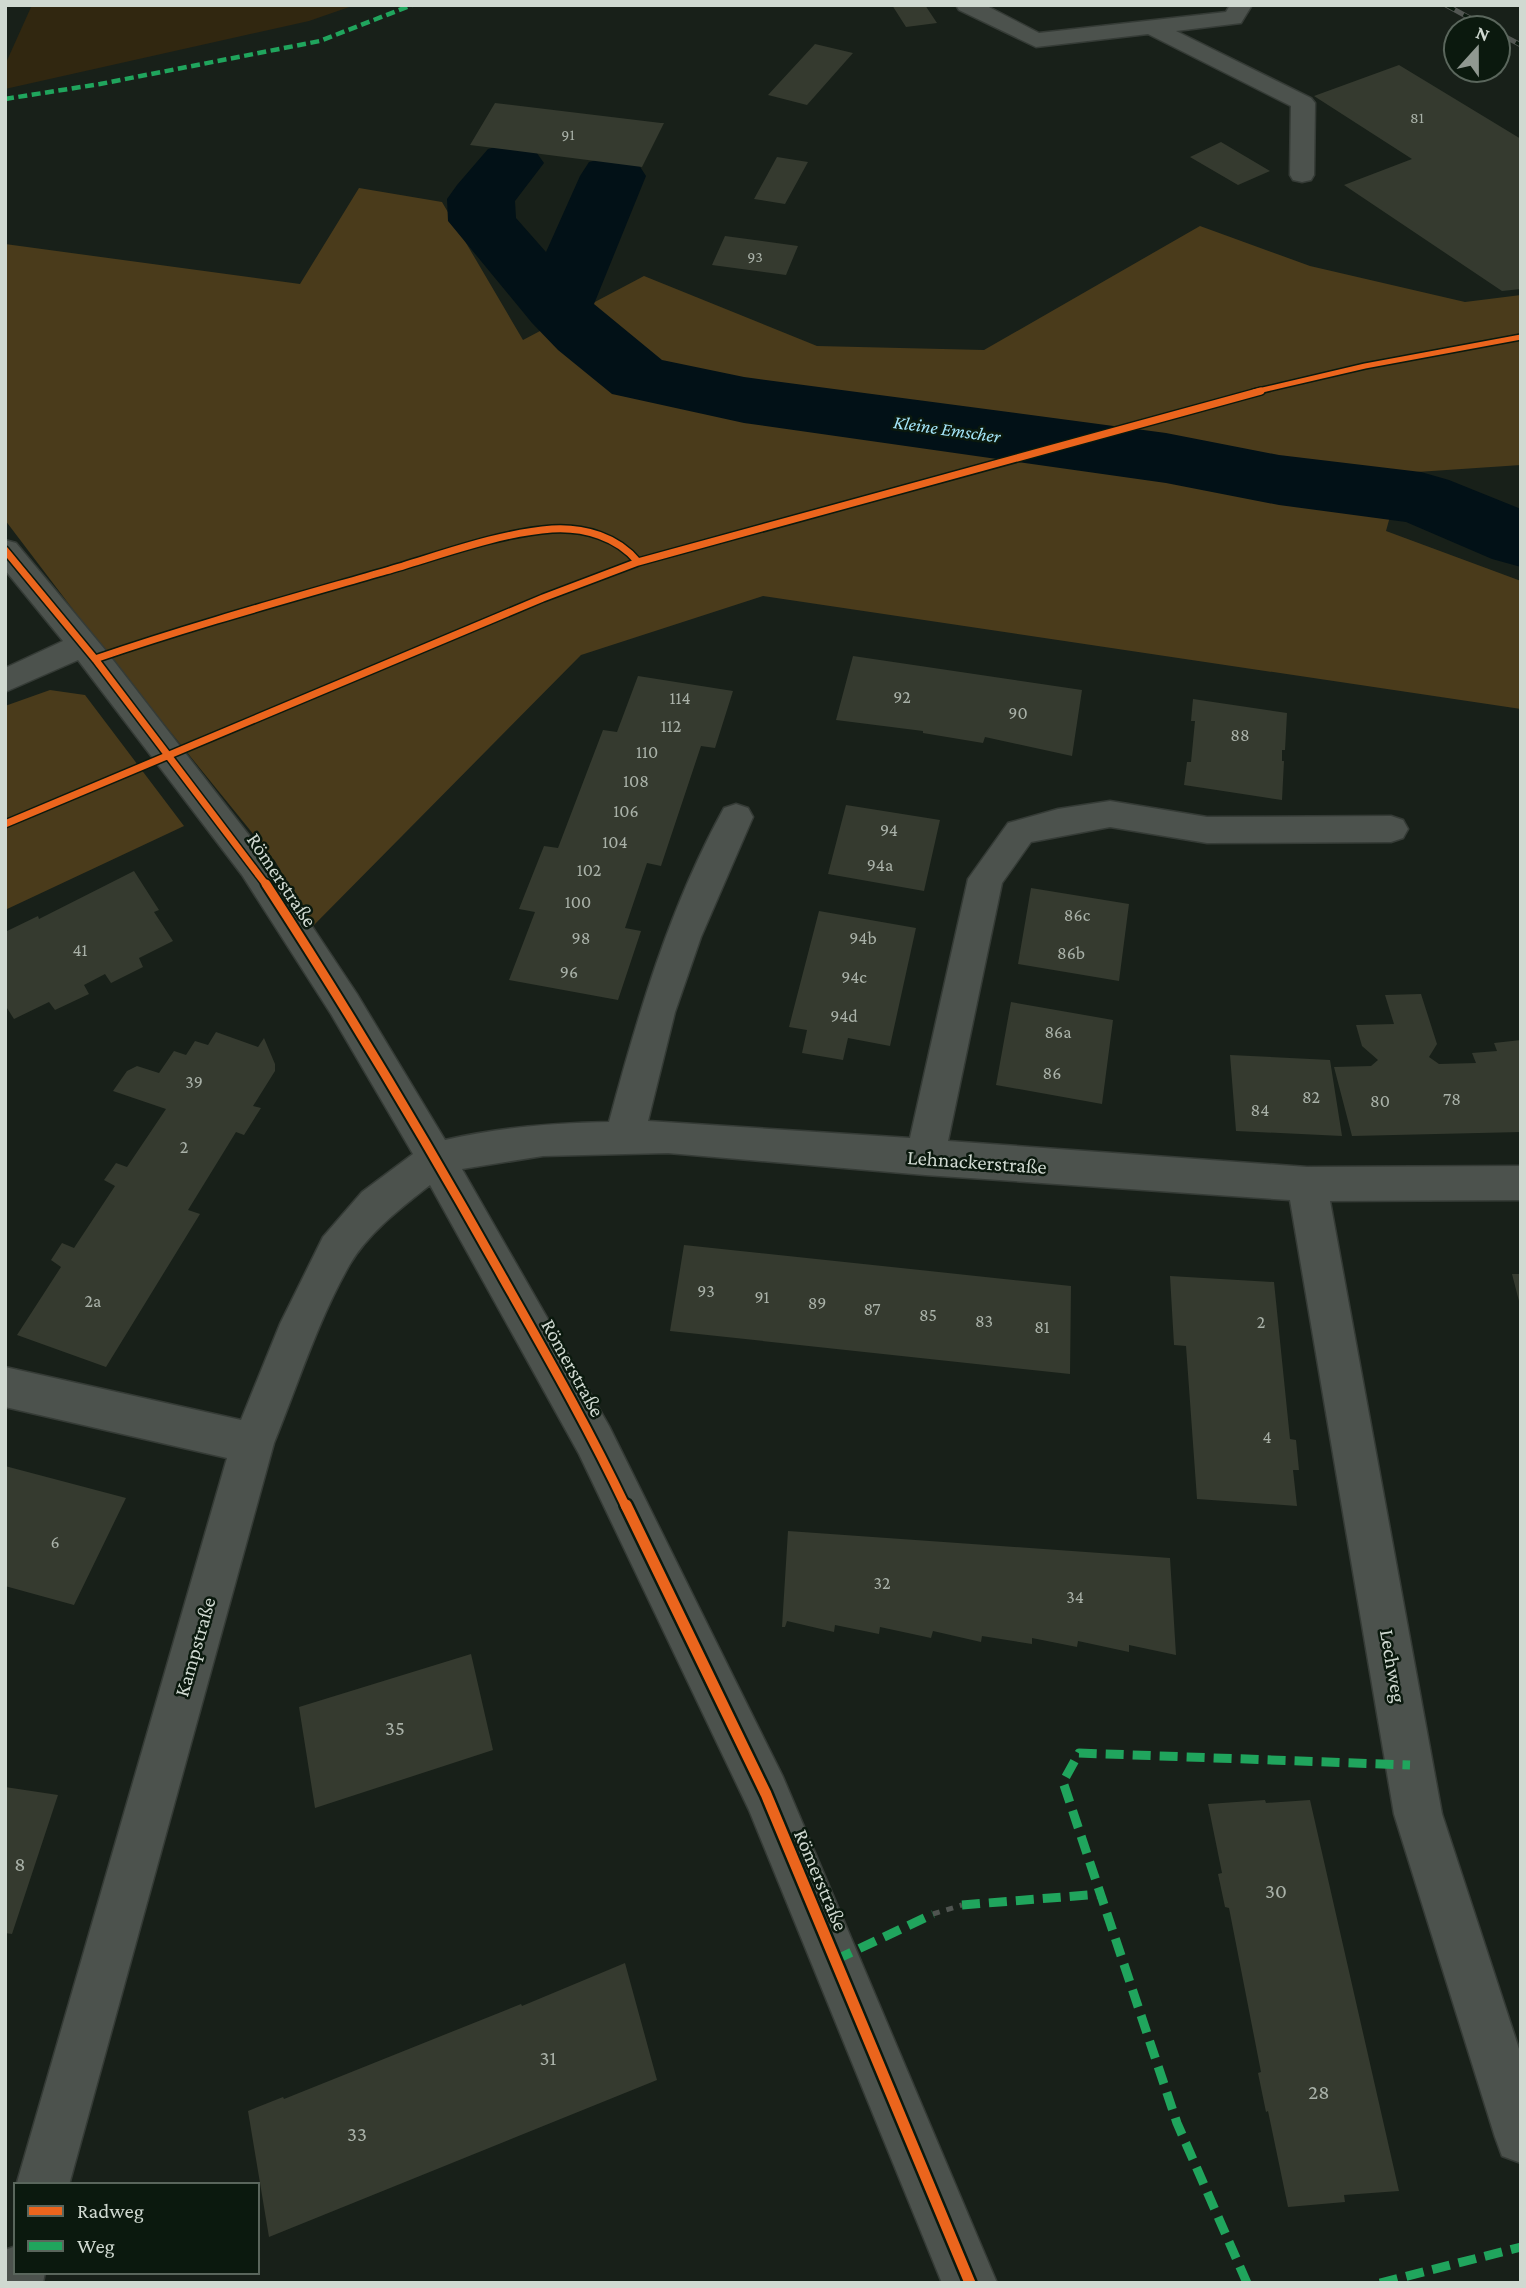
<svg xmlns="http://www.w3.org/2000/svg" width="1526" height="2288" font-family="'Crimson Pro',serif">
  <rect width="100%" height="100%" fill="#182019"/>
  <path fill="#312710" d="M32 5H355L309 21 5 89V65Z"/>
  <path fill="#4a3b1b" d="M359 188 442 202 523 340 644 276 817 346 984 350 1200 226 1310 266 1465 302 1521 295V465L1402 473 1386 531 1521 581V709L763 596 581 655 313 926 275 861 100 645 5 520V244L300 284Z
    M50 690 85 695 184 826 5 910V706Z"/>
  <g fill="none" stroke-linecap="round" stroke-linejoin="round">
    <path fill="#021117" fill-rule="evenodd" d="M511 143 534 149 544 163 515 201 516 218 546 252 580 176 589 162 613 156 637 162 646 176 594 304 662 360 744 377 1166 433 1279 455 1421 472 1449 480 1521 509V567L1492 559 1406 522 1279 505 1166 483 744 423 612 394 558 350 532 323 448 221 447 199 457 185 488 149Z"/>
  </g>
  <path fill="#353a2f" d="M892 5H925L937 23 906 27Z
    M815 44 853 53 807 105 768 95Z
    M1399 65 1521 139V289L1502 291 1344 185 1412 159 1314 96Z
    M495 103 661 123H664L642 167 470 145Z
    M1221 142 1270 171 1238 185 1190 157Z
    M777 157 808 162 785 204 754 199Z
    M725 236 798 246 786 275 712 265Z
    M853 656 1082 690 1072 756 985 737 983 743 923 733V731L836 720Z
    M638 676 733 691 715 748 701 746 661 866 647 863 625 928 641 931 618 1000 509 980 535 912 519 909 544 846 558 848 603 730 617 732Z
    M1193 699 1287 713 1285 750H1282V761H1284L1282 800 1184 785 1187 762H1191L1195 721H1191Z
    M846 805 940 820 924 891 828 874Z
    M134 871 159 910 154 912 173 941 139 958 143 967 111 983 105 974 84 985 89 994 55 1010 49 1002 14 1019 5 1005V932L38 916 39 919Z
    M1031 888 1129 904 1119 981 1018 964Z
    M819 911 916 928 890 1046 848 1038 843 1060 802 1053 807 1030 789 1027Z
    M1421 994 1437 1044 1429 1057 1439 1064 1476 1063 1472 1053 1497 1051 1494 1043 1521 1040V1132L1352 1136 1334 1067 1371 1066 1378 1060 1362 1046 1356 1025 1394 1024 1385 995Z
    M1011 1002 1113 1020 1102 1104 996 1085Z
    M216 1032 258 1047 264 1038 275 1064V1071L253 1106 261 1108 244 1135 236 1132 188 1210 200 1214 106 1367 17 1335 61 1267 51 1260 62 1243 74 1248 115 1186 104 1180 116 1163 127 1167 166 1109 113 1091 127 1071 137 1066 159 1073 174 1051 186 1055 195 1041 208 1045Z
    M1230 1055 1330 1060 1342 1136 1236 1131Z
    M684 1245 1071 1286 1070 1374 670 1331Z
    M1512 1274H1521V1305H1520Z
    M1170 1276 1274 1282 1290 1439 1296 1440 1299 1470H1293L1297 1506 1197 1499 1186 1346 1174 1345Z
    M5 1466 126 1498 74 1605 5 1586Z
    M788 1531 1170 1558 1176 1655 1129 1645V1652L1078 1641 1077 1647 1032 1638V1644L982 1636 981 1642 933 1631 931 1638 880 1627 879 1634 835 1625 834 1632 787 1621 785 1627H782Z
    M471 1654 493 1750 315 1808 299 1707Z
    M5 1787 58 1795 12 1934 5 1933Z
    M1265 1800 1266 1803 1310 1800 1399 2191 1344 2195 1345 2202 1288 2207 1268 2111 1266 2112 1258 2073 1261 2072 1229 1908 1225 1907 1218 1874 1222 1873 1208 1804Z
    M625 1963 657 2080 269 2237 248 2111 283 2097 284 2099 521 2004 522 2006Z"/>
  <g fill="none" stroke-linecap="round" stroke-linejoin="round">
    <defs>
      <path id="minor" d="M956 5H985L1039 33 1226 12 1230 5H1252L1241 23 1176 31 1311 98 1315 103 1314 175 1311 180 1302 182 1293 180 1290 175 1291 106 1148 34 1036 47 959 10Z
        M5 540 16 543 106 651 266 857 357 994 445 1140C500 1127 553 1123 609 1122 638 1014 670 906 724 808L736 804 748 808 753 817 701 937 675 1012 648 1121 910 1138 968 879 1008 823 1058 809 1110 801 1207 817 1391 816 1403 820 1408 829 1403 838 1391 842 1207 843 1110 827 1031 842 1002 883 948 1141 1307 1167 1521 1166V1200L1330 1201 1442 1814 1521 2055V2163L1502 2156 1495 2137 1394 1814 1290 1200 925 1175 668 1153 543 1156 462 1169 609 1426 783 1777 997 2283H942L749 1810 579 1454 430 1185C401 1208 369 1232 350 1264 318 1320 298 1384 274 1443L69 2185 16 2186 227 1458 5 1407V1367L241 1420 280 1324 323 1237 362 1192 413 1154 331 1014 242 875 78 660 5 692V668L63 641 5 570Z
        M16 2246V2272H45L43 2283H5V2250Z"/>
    </defs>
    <use href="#minor" stroke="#353b36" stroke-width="3"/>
    <path stroke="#4f5450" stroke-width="5" stroke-dasharray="7 7" stroke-linecap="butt" d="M933 1914 962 1905"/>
    <use href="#minor" fill="#4c524d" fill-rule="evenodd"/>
    <defs>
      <path id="rail" d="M1446 5 1488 28
        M1498 33 1521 45"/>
    </defs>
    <use href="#rail" stroke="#535753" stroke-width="5"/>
    <use href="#rail" stroke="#0b190e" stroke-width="3.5" stroke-dasharray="10" stroke-linecap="butt"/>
    <path stroke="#20a55d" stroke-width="4.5" stroke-dasharray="9 4.5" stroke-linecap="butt" d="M5 99 100 84 320 41 412 5"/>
    <path stroke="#20a55d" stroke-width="9" stroke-dasharray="18 9" stroke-linecap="butt" d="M962 1905 1101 1894
      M835 1960 933 1914
      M1247 2283 1177 2123 1063 1782 1079 1753 1410 1765
      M1380 2283 1521 2247"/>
    <defs>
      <path id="cycleway-far3" d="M1254 392 1365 366 1521 337"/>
      <path id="cycleway-far2" d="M5 550 95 659 267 886
        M95 659C191 626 289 599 386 571 438 556 498 533 552 529 584 527 618 537 638 562
        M5 824 543 598 638 562 1261 391"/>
      <path id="cycleway-far1" d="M266 884C350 1013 428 1144 503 1278 546 1354 589 1429 626 1507"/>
      <path id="cycleway" d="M626 1505 766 1794 970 2283"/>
    </defs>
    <use href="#cycleway-far3" stroke="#0b190e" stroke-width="8"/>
    <use href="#cycleway-far2" stroke="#0b190e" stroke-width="10"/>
    <use href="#cycleway-far1" stroke="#0b190e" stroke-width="13"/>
    <use href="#cycleway" stroke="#0b190e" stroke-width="16"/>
    <use href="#cycleway-far3" stroke="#eb651d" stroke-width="5"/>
    <use href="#cycleway-far2" stroke="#eb651d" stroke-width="7"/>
    <use href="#cycleway-far1" stroke="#eb651d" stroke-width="9"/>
    <use href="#cycleway" stroke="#eb651d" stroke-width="11"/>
  </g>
  <g text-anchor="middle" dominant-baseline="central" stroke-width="5" stroke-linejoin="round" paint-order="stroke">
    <g font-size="16" fill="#a9b1a8">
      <text x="1417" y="117">81</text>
      <text x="568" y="134">91</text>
      <text x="755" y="256">93</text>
    </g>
    <g font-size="18" fill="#a9b1a8">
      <text x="902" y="697">92</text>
      <text x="680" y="698">114</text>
      <text x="1018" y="713">90</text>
      <text x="671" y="726">112</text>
      <text x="1240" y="735">88</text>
      <text x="647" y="752">110</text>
      <text x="636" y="781">108</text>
      <text x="626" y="811">106</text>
      <text x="889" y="830">94</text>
      <text x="615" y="842">104</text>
      <text x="880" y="865">94a</text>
      <text x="589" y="870">102</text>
      <text x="578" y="902">100</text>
      <text x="1077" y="915">86c</text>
      <text x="581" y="938">98</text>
      <text x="863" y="938">94b</text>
      <text x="80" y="950">41</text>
      <text x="1071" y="953">86b</text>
      <text x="569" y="972">96</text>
      <text x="854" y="977">94c</text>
      <text x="844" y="1016">94d</text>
      <text x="1058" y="1032">86a</text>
      <text x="1052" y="1073">86</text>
      <text x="194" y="1082">39</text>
      <text x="1311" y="1097">82</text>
      <text x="1452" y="1099">78</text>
      <text x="1380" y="1101">80</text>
      <text x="1260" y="1110">84</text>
      <text x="184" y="1147">2</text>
      <text x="706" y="1291">93</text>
      <text x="762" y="1297">91</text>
      <text x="93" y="1301">2a</text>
      <text x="817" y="1303">89</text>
      <text x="872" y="1309">87</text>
      <text x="928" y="1315">85</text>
      <text x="984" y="1321">83</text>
      <text x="1261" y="1322">2</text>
      <text x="1042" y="1327">81</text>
      <text x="1267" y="1437">4</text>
      <text x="55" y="1542">6</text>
      <text x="882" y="1583">32</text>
      <text x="1075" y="1597">34</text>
    </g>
    <g font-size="19" font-style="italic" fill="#a4e5f9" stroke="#0b190e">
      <text transform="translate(947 429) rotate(8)">Kleine Emscher</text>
    </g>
    <g font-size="21" fill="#d0d9d1" stroke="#0b190e">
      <text transform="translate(282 880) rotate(56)">Römerstraße</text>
      <text transform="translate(977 1162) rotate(4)">Lehnackerstraße</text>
      <text transform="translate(573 1368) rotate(61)">Römerstraße</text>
      <text transform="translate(195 1647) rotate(-74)">Kampstraße</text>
      <text transform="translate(1393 1666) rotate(80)">Lechweg</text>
      <text transform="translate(821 1880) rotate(67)">Römerstraße</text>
    </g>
    <g font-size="21" fill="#a9b1a8">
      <text x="395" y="1728">35</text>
      <text x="20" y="1864">8</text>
      <text x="1276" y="1891">30</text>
      <text x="548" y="2058">31</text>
      <text x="1319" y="2092">28</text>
      <text x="357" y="2134">33</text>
    </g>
  </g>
  <rect width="1526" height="2288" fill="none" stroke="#d0d9d1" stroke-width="14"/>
  <rect x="14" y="2183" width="245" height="91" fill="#0b190e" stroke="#5a665c" stroke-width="2"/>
  <rect x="28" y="2206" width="35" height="10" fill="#eb651d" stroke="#5a665c" stroke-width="2"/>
  <text x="77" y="2218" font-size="21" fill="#d0d9d1">Radweg</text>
  <rect x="28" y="2241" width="35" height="10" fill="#20a55d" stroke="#5a665c" stroke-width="2"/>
  <text x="77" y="2253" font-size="21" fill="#d0d9d1">Weg</text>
  <g transform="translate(1477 49) rotate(21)"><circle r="33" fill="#0b190e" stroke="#5a665c" stroke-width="2"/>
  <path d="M0-5L12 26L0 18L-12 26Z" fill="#909891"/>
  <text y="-10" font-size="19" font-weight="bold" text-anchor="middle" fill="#d0d9d1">N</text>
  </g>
</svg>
